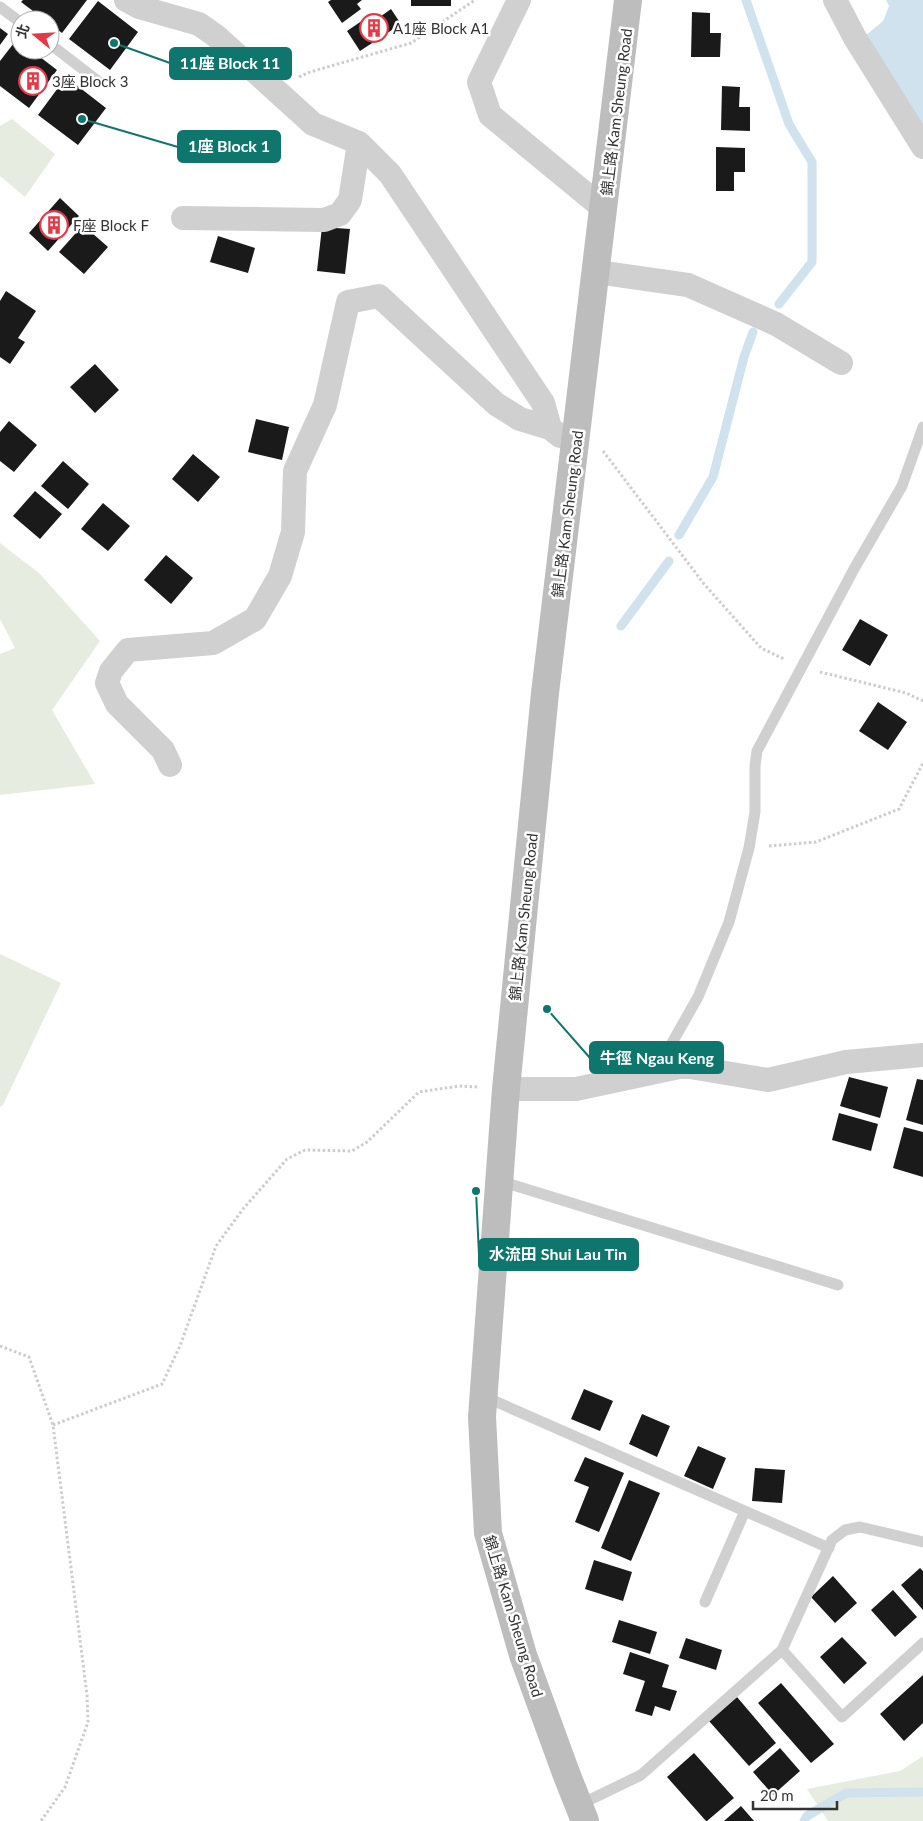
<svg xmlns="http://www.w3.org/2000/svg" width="923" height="1821" font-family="Lato,'Noto Sans TC',sans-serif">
  <rect width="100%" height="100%" fill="#fff"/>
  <path fill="#e6ecdf" d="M12 119 55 154 25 197 0 176V126Z
    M0 543 39 573 100 641 52 710 95 784 0 795V654L15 648 0 619Z
    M0 954 61 983 3 1105 0 1107Z
    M923 1756V1821H828L807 1789 900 1771Z"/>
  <path fill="#cfe2ee" d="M886 0H923V130L865 36 883 21 889 6Z"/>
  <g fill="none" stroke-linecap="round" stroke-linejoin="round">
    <path stroke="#cfe2ee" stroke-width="9" d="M746 0 789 124 812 162V262L779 304
      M679 535 713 477 744 357 753 332
      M621 626 669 561
      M804 1821 807 1816 846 1793 923 1792"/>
  </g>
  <path fill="#1a1a1a" d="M23 0H87L62 33 50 24V20H45L21 2Z
    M331 0H362L357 4 361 9 342 23 328 2Z
    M411 0H451V6H411Z
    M98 1 138 32 110 70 69 39Z
    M391 9 401 24 360 51 347 31 366 18 370 24Z
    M692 12 710 13V33H721L720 57H691Z
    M0 28 8 34 0 45Z
    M17 39 20 42V50H31L57 70 29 108 0 86V61Z
    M66 77 106 108 78 145 38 115Z
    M722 86 740 87 739 107H750V131L721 130Z
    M716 147 745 148V172H734V191H716Z
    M60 198 79 216 48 251 29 233Z
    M83 225 108 247 84 274 59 252Z
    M322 227 350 229 345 274 317 271Z
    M218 236 255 248 248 273 210 262Z
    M6 291 36 311 18 338 25 342 10 364 0 357V301Z
    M95 364 119 390 95 413 70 387Z
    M256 419 289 427 282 460 248 452Z
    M9 421 37 445 14 472 0 461V432Z
    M193 454 220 477 198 502 172 479Z
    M63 461 89 484 68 509 41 486Z
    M35 491 62 514 40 539 13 516Z
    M103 503 130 526 108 551 81 529Z
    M166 555 193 578 171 604 144 580Z
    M860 619 888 635 870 666 842 650Z
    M878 702 907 722 888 750 859 731Z
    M849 1077 888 1087 880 1118 840 1106Z
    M917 1079 923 1080V1125L906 1120Z
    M839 1113 878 1124 871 1151 832 1140Z
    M904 1127 923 1132V1177L893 1168Z
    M584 1389 613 1401 600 1431 571 1419Z
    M642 1414 670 1426 657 1457 629 1444Z
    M698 1446 726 1458 713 1489 684 1476Z
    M585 1457 624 1473 599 1532 575 1522 589 1487 574 1481Z
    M755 1468 785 1470 782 1503 752 1501Z
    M629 1480 660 1493 631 1561 601 1548Z
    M594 1560 632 1572 623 1601 585 1589Z
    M920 1568 923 1571V1610L901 1585Z
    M833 1576 857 1603 835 1623 811 1597Z
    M893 1590 917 1617 895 1637 871 1610Z
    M619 1620 657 1632 650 1654 612 1642Z
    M842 1637 867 1663 844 1684 820 1657Z
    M686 1638 722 1650 716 1670 679 1658Z
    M630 1652 669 1665 662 1687 677 1691 670 1711 655 1706 652 1716 635 1711 645 1681 623 1674Z
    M923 1675V1723L904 1741 880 1714Z
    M781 1683 834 1744 811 1763 758 1703Z
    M737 1697 776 1743 749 1766 709 1721Z
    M780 1748 800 1771 773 1795 753 1772Z
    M694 1753 734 1798 707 1821H706L667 1777Z
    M741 1806 754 1821H724Z"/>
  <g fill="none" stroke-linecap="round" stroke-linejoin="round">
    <path stroke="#cdcdcd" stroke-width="3" stroke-dasharray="2.5 2.5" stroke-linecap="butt" d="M299 77 310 72 411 43 475 0
      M603 451 704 584 761 648 784 659
      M820 672 906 693 923 701
      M769 846 816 842 899 809 923 763
      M0 1346 29 1357 53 1425 87 1695 88 1722 65 1787 41 1821
      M53 1425 162 1384 180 1346 216 1246 243 1209 287 1159 305 1150 352 1151 367 1142 419 1092 459 1086 479 1087"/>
    <path stroke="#d0d0d0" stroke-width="11" d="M0 7 20 22
      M50 44 98 81
      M656 1071 698 997 729 922 749 848 755 812V766L757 751 854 569 902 486 923 427
      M500 1181 838 1285
      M483 1396 829 1548
      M705 1602 745 1511
      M782 1650 842 1717 923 1643
      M579 1805 641 1775 782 1650 832 1540 845 1530 860 1527 923 1542"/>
    <path stroke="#d0d0d0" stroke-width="24" d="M126 0 139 7 199 24 216 36 313 124 359 143 390 174 543 403 550 428 560 436
      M519 0 479 82 490 115 604 209
      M835 0 855 38 923 147
      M183 218 324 220 340 214 350 200 359 143
      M597 272 688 285 776 324 841 363
      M170 765 163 750 117 704 107 683 111 671 128 650 213 643 255 619 280 576 293 532 295 471 325 405 348 302 379 296 496 404 520 419 550 428
      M506 1089H576L684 1066 768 1080 846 1062 923 1055"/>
    <path stroke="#bdbdbd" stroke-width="28" d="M585 1821 566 1773 523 1655 488 1533 482 1417 506 1089 545 693 628 0"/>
  </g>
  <defs>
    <symbol id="building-ring" viewBox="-11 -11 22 22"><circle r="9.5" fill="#fff" stroke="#e63946" stroke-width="1.5"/><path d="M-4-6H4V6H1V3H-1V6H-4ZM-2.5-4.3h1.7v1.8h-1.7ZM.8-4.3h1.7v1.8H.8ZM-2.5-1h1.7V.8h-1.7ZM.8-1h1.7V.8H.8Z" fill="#e63946"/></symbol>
  </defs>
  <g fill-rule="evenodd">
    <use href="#building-ring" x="358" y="12" width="32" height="32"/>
    <use href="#building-ring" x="17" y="65" width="32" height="32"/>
    <use href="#building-ring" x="38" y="209" width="32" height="32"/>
  </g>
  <g text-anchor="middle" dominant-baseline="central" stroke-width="5" stroke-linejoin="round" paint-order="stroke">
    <g font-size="15" fill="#333" stroke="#fff" text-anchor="start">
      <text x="393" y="28">A1座 Block A1</text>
      <text x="52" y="81">3座 Block 3</text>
      <text x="73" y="225">F座 Block F</text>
    </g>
    <g font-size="15" fill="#333" stroke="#fff">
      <text transform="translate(616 112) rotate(-83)">錦上路 Kam Sheung Road</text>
      <text transform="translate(567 514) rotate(-83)">錦上路 Kam Sheung Road</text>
      <text transform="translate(523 917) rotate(-84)">錦上路 Kam Sheung Road</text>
      <text transform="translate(514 1616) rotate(73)">錦上路 Kam Sheung Road</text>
    </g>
  </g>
  <path fill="none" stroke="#0f766e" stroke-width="2" d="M114 43L170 63M82 119L178 147M547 1009L590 1058M476 1191L479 1255"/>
  <g fill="#0f766e" stroke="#fff" stroke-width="2">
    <circle cx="114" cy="43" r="5"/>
    <circle cx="82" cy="119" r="5"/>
    <circle cx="547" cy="1009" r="5"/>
    <circle cx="476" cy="1191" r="5"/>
  </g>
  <g fill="#0f766e" stroke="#0f766e" stroke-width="2">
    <rect x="170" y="48" width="121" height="31" rx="5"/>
    <rect x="178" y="131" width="102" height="31" rx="5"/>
    <rect x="590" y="1042" width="133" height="31" rx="5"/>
    <rect x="479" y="1239" width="159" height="31" rx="5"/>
  </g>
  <g font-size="16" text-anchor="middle" font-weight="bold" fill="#fff">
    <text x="230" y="69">11座 Block 11</text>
    <text x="229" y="152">1座 Block 1</text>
    <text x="657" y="1064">牛徑 Ngau Keng</text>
    <text x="558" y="1260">水流田 Shui Lau Tin</text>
  </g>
  <g transform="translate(35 35) rotate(288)"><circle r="24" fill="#ffffff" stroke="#adadad"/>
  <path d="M0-4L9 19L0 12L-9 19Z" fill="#e63946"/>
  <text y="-8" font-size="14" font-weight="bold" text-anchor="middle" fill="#333333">北</text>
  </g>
  <path d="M753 1801v8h84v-8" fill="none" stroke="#333333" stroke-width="2.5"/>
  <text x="760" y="1801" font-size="15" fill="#333333" stroke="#ffffff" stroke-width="4" paint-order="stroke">20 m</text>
</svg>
